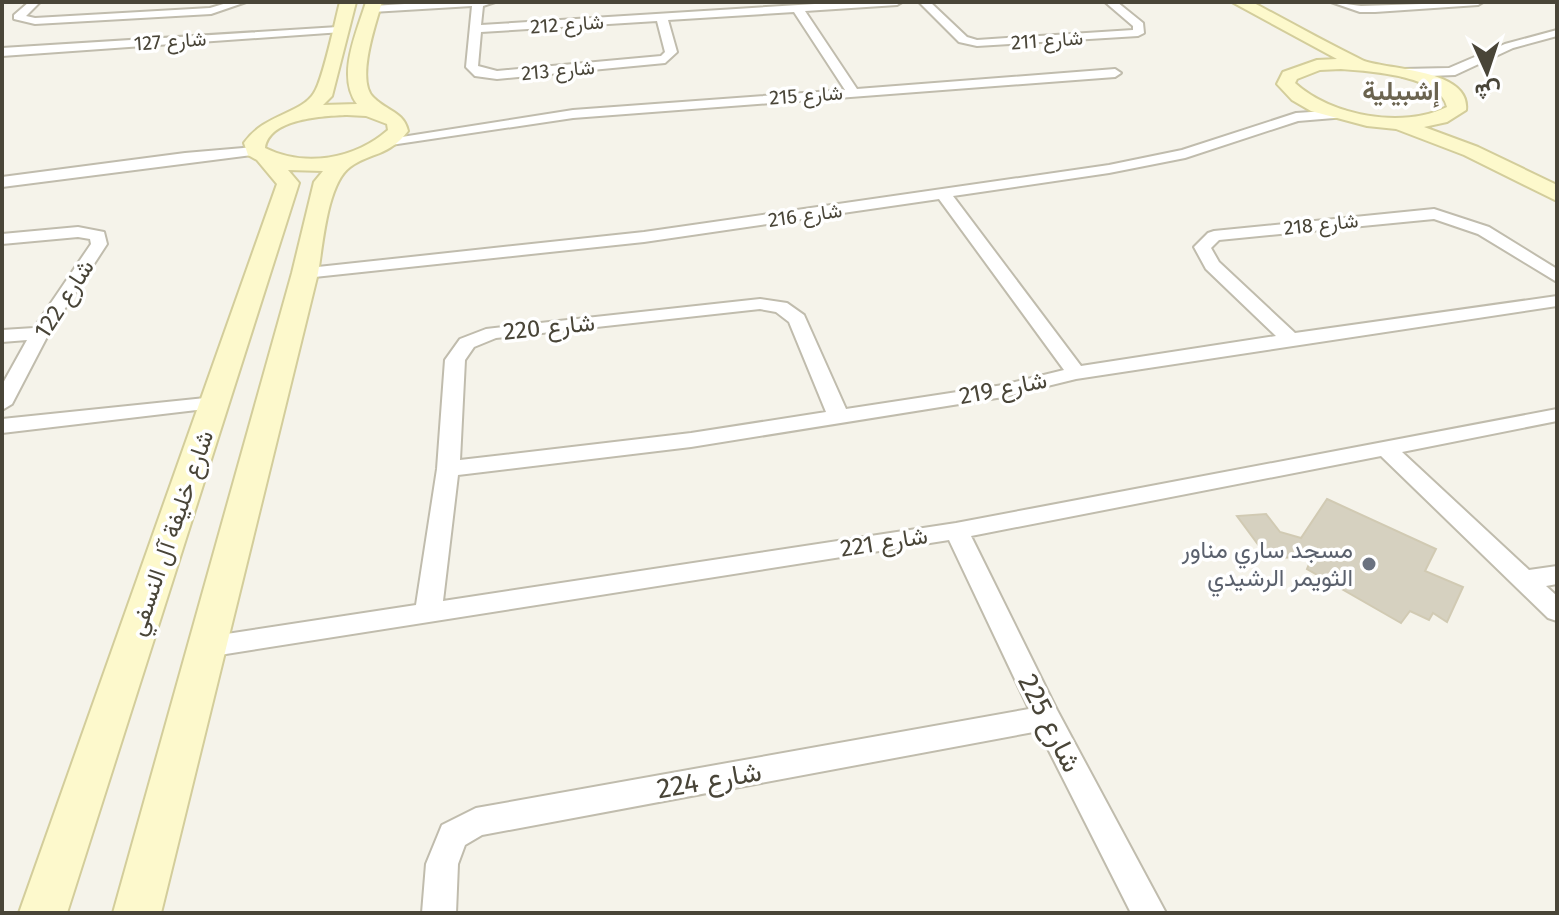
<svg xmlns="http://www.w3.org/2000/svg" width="1559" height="915" font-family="'Fira Sans',Vazirmatn,sans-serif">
  <rect width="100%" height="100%" fill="#f5f3ea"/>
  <path fill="#d6d1c0" stroke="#d1cab3" stroke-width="2" d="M1327 499 1436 549 1425 571 1463 587 1447 622 1433 613 1429 620 1410 611 1401 623 1307 569 1312 557 1268 558 1237 516 1266 514 1280 532 1301 538Z"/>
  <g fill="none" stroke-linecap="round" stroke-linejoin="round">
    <defs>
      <path id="street" d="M29 2H40L26 16 35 18 210 8 230 2H246L211 14 35 24 14 19V15Z
        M437 2H495L483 6 481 25 847 2H902L897 5 805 11 857 89 1115 69 1121 73 1115 77 573 118 384 146 382 143 389 139 573 110 845 90 794 12 668 20 677 52 665 63 497 79 475 76 466 67 472 6 372 12 367 9 372 6ZM657 21 665 52 661 56 497 71 478 66 481 32Z
        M919 2H930L967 37 977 40 1133 30V26L1105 2H1117L1143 23 1144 33 1138 36 977 46 959 42Z
        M1331 2 1361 6 1483 2 1478 5 1375 12H1360Z
        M338 27 344 30 342 32 2 56V48Z
        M1557 30V36L1513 48 1455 75 1403 77 1397 73 1403 69 1449 68 1505 44Z
        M1341 110 1346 111V117L1298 121 1185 158 1109 173 953 196 1081 366 1276 336 1206 269 1194 247 1208 233 1214 231 1434 209 1489 227 1557 269V282L1478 234 1434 219 1219 240 1211 248 1219 262 1295 333 1557 296V306L1076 379 1003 397 691 447 458 475 443 601 956 523 1557 409V421L1402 452 1529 570 1557 566V584L1546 586 1557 596V621L1548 618 1381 456 971 536 1057 710 1166 913H1131L1039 731 482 835 465 845 458 864 456 913H422L426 864 442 825 476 808 1029 709 949 540 207 657 198 654 194 647 198 640 207 637 416 605 437 469 445 360 460 339 486 329 760 299 787 303 804 315 846 409 1003 385 1064 370 939 199 644 242 305 278 296 273 299 269 644 232 1109 165 1182 150 1296 113ZM760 309 776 312 789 322 826 412 691 433 460 460 465 360 474 347 496 338Z
        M255 147 262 151 260 154 2 187V177L185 153Z
        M78 227 104 232 107 244 49 333 12 404 2 410V385L27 340 2 342V330L34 328 91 244 90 239 78 237 2 244V234Z
        M215 397 222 399 225 403 222 407 2 433V419Z"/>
      <path id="secondary" d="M340 2H356L332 96 323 105 357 104C336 76 357 32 366 2H382C376 23 355 82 374 98 387 111 404 112 408 131 388 157 371 152 350 167 327 184 323 245 318 273L161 913H113L292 273 314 182 323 171 288 170 299 183 67 913H19L277 184 257 160 248 155 244 143C264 114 301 114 314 93 323 80 335 21 340 2ZM347 115 366 116 387 124 388 130C355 159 305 168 265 148 269 118 324 116 347 115Z
        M1232 2H1252C1288 21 1325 42 1362 60 1383 70 1471 68 1466 110L1447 122 1424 127 1478 147 1557 185V201L1464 155 1396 129 1367 126 1311 111 1292 100 1277 84 1283 72 1317 60 1337 59ZM1341 69C1367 71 1441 75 1447 107 1403 129 1331 116 1295 83L1297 79 1320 70Z"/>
    </defs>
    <use href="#street" stroke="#c0bcad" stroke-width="4"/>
    <use href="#secondary" stroke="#d3cd9b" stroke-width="4"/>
    <use href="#street" fill="#fff" fill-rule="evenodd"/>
    <use href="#secondary" fill="#fdf9cc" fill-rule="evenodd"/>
  </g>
  <circle fill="#6b7280" stroke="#fff" stroke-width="3" cx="1369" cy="564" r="8"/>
  <g text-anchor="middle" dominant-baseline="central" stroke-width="7" stroke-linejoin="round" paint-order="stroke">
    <g font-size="20" fill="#494538" stroke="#fff">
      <text transform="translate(567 24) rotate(-4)">شارع 212</text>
      <text transform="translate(1047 40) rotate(-4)">شارع 211</text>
      <text transform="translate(170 41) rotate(-4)">شارع 127</text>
      <text transform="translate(558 70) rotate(-5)">شارع 213</text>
      <text transform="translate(806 95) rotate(-4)">شارع 215</text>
      <text transform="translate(805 215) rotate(-8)">شارع 216</text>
      <text transform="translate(1321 224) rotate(-6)">شارع 218</text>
    </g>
    <g font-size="24" fill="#494538" stroke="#fff">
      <text transform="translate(64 299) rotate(-57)">شارع 122</text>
      <text transform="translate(549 327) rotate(-6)">شارع 220</text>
      <text transform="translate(1003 388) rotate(-11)">شارع 219</text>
      <text transform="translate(171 533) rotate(-71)">شارع خليفة آل النسفي</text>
      <text transform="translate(884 542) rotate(-9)">شارع 221</text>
    </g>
    <g font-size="24" fill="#5b616d" stroke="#fff" text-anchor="end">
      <text x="1353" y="550">مسجد ساري مناور<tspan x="1353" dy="28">الثويمر الرشيدي</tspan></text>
    </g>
    <g font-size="26" font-weight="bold" fill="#6b6450" stroke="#fff">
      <text x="1401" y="91">إشبيلية</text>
    </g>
    <g font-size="28" fill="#494538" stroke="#fff">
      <text transform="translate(1050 723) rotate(63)">شارع 225</text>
      <text transform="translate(709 780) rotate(-10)">شارع 224</text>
    </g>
  </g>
  <rect width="1559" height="915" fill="none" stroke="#494538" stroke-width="8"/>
  <g transform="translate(1487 72) rotate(177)" stroke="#ffffff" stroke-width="6" paint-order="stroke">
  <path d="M0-6L14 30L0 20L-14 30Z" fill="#494538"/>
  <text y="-12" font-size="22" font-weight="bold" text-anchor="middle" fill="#494538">ش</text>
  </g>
</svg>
